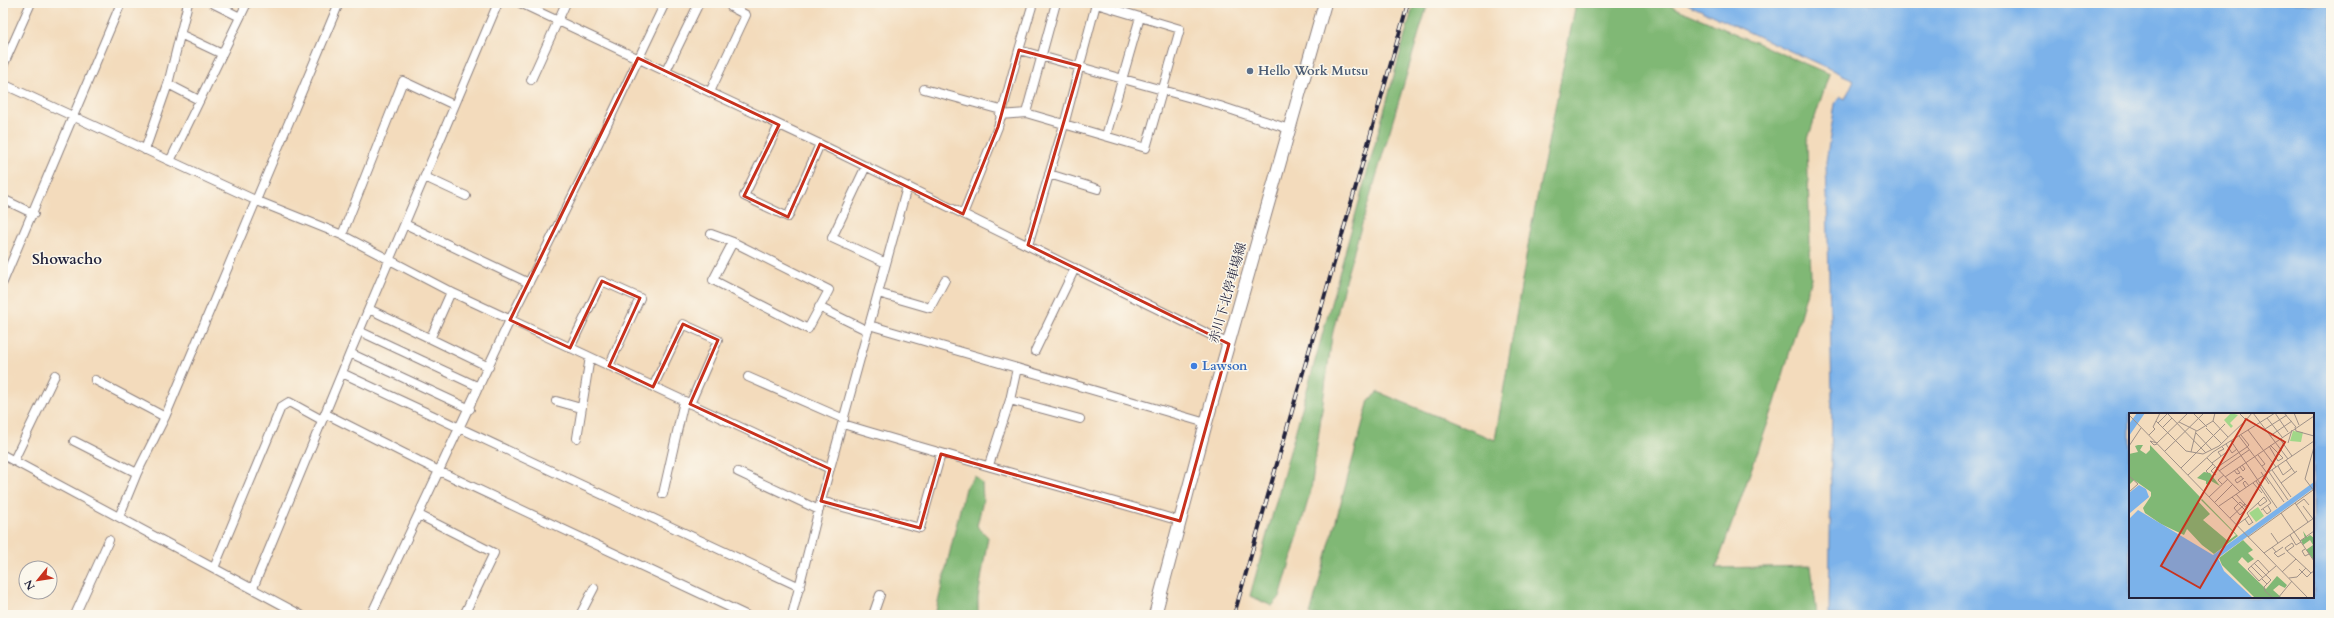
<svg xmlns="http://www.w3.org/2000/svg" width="2334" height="618" font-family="Cardo,'Noto Serif JP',serif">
  <rect width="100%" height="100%" fill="#fbf7ec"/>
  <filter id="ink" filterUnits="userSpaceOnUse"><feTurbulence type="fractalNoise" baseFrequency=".025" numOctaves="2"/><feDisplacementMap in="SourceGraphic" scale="8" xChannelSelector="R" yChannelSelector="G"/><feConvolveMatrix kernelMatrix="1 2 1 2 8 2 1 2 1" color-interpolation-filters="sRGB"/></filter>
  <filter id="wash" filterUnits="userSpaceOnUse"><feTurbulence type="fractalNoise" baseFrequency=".012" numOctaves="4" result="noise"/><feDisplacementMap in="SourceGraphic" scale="16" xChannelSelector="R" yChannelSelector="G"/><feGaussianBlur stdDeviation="0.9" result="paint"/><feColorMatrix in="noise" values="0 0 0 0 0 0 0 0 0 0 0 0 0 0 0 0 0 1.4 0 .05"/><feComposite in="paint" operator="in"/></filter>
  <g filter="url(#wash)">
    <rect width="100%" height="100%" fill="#f3dbbc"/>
    <path fill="#80b875" stroke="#516d58" d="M1414 3H1428L1345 281 1332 336 1311 490 1280 597 1272 606 1250 596Z
      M1576 3H1664L1829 74 1807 142 1811 278 1775 403 1716 568 1811 566 1817 615H1310L1369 400 1378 392 1495 440 1531 228Z
      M975 476 982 483 983 500 977 526 988 537 978 598V612L983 615H935L965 488Z"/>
    <path fill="#7bb2ea" stroke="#4e6a92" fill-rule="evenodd" d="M1685 3H2331V615H1829L1832 394 1826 162 1835 104 1840 96 1845 99 1854 80ZM2130 414H2313V597H2130Z"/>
  </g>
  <g filter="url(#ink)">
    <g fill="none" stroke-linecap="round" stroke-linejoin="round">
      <defs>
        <path id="minor" d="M212 3 240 17
          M520 3 820 144 1229 344
          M1056 3 1026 113 1146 148 1180 29 1093 3
          M180 34 222 54
          M1019 50 1033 3
          M3 66 31 3
          M666 71 699 3
          M531 80 566 3
          M3 84 255 200 342 235 451 292 830 469
          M168 84 199 100
          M924 89 1001 110
          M710 92 746 15 731 7 733 3
          M1000 115 1026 113
          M779 125 744 196 788 217 820 144
          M1106 136 1140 17
          M145 150 168 84 188 3
          M170 161 247 3
          M866 166 832 238 886 263
          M1049 174 1098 189
          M425 177 466 196
          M3 199 34 214
          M963 214 998 127 1019 50 1220 106 1289 129
          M405 224 529 283
          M711 234 733 242 829 290 808 329 713 280 733 242
          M342 235 403 81 454 105
          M1028 245 1064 125 1096 4
          M3 282 121 3
          M878 293 930 308 945 280
          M819 307 868 331
          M369 309 489 367
          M869 325 1206 423
          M359 331 479 387
          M431 337 451 292
          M570 348 602 281 640 298 609 366
          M1035 351 1075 268
          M350 353 470 409
          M342 373 800 587
          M748 377 844 419
          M95 380 165 417
          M653 387 683 324 718 340 690 404
          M1010 400 1080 419
          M556 401 581 408
          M326 414 439 471 746 615
          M843 424C955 458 1068 488 1180 521
          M577 438 590 357
          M74 441 137 473
          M3 455 301 615
          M14 460 55 375
          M989 465 1010 400 1017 368
          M738 472 819 510
          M663 494 684 401
          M821 501 920 528 941 454
          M419 515 494 553 464 615
          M119 517 137 473 165 417 339 3
          M214 568 281 407 289 402 322 420
          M253 588 350 353 498 3
          M75 615 109 540
          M371 615 510 320 586 169 665 3
          M580 615 594 588
          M657 615V614
          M792 615 821 501 907 187
          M873 615 880 595"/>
        <path id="secondary" d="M1155 615 1206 423 1325 3"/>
      </defs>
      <use href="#minor" stroke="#8a7e7c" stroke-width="10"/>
      <use href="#secondary" stroke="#8a7e7c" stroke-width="14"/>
      <use href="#minor" stroke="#fff" stroke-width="8"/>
      <use href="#secondary" stroke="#fff" stroke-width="12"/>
      <defs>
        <path id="rail" d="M1234 615 1408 3"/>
      </defs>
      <use href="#rail" stroke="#22223b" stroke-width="4"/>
      <use href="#rail" stroke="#fbf7ec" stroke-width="2.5" stroke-dasharray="8" stroke-linecap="butt"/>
    </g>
  </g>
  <path fill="none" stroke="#c8321e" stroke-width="3" stroke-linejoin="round" d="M1019 50 1080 66 1028 245 1229 344 1180 521 941 454 920 528 821 501 830 469 690 404 718 340 683 324 653 387 609 366 640 298 602 281 570 348 510 320 638 58 779 125 744 196 788 217 820 144 963 214 998 127Z"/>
  <circle fill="#5c6f8a" stroke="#fbf7ec" stroke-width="1.5" cx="1250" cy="71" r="4"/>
  <circle fill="#3f7fe0" stroke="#fbf7ec" stroke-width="1.5" cx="1194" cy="366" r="4"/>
  <g text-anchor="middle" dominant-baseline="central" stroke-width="3" stroke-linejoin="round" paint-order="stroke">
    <g font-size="13" font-weight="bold" fill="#4e5e75" stroke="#fbf7ec" text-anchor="start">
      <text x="1258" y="71">Hello Work Mutsu</text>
    </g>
    <g font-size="13" fill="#22223b" stroke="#fbf7ec">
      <text transform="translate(1228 293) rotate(-74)">赤川下北停車場線</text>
    </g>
    <g font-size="13" font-weight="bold" fill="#366cbe" stroke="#fbf7ec" text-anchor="start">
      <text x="1202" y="366">Lawson</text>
    </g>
    <g font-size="15" font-weight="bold" fill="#22223b" stroke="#fbf7ec">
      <text x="67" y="259">Showacho</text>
    </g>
  </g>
  <g transform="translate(2129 413)">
    <rect width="185" height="185" fill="#f3dbbc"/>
    <path d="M102 0 109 2 101 10 104 13 102 15 95 7ZM164 18 174 19 172 29 161 28ZM129 94 135 103 127 109 120 100Z" fill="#a1d789"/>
    <path d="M9 32H14L11 37 17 41 21 37V32L71 84 69 88 81 101 74 107 99 128 107 122 72 87 73 86 109 123 85 141 73 132 58 116 55 122 32 111 16 100 14 95 22 83V79L5 67 0 72V41L9 39 6 33ZM75 59 81 60 91 73 82 68 80 72 77 71V68L68 65ZM174 118 178 124 181 122 185 125V147L177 137 184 132 181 127 174 132 172 127 176 125ZM114 127 124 137 119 140 125 146 119 150 113 144 109 149 137 176 148 163 158 172 156 175 150 172 144 177 153 185H126L93 152 90 145Z" fill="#80b875"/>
    <path d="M8 0H16L0 23V11ZM185 69V75L89 145 95 158 124 185H0V106L9 97 84 142ZM10 72 17 76 20 84 1 100 0 104V80Z" fill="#7bb2ea"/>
    <path fill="none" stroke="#9f9188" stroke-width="1" d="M38 0 77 40M64 0 78 14M110 0 117 7 123 0M124 0 159 46M146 0 159 19M155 0 167 14M165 0 170 12M0 2 179 185M138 5 153 24M27 8 57 38 74 41 90 33 117 7M84 8 99 24M50 9 68 18 84 8 86 0M29 10 38 1M34 14 43 5M166 14 167 18 185 23M77 15 92 30M136 16 158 2M119 17 147 54M67 20 83 37M20 22 26 16 24 14 31 0M112 22 120 32 118 34M110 23 138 60M141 23 163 8M151 26 163 43M102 28 148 95M28 30 21 28 25 32 28 31M28 30 59 0M159 30 163 17M97 31 103 40 108 36M0 33 12 15M140 33 149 48 154 45 141 32M185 34 176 66 185 78M36 38 75 0M62 39 67 18M129 42 136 51 133 53M92 43 89 39 95 36 93 34M78 45 111 79M157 47 166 60M83 50 99 38M149 53 154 62 163 55M86 54 82 58 87 62M111 54 114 58 116 56 113 52M52 55 96 11M87 55 118 34M105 57 108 61 111 60 108 56M143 57 162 84M90 58 120 37M132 59 140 71M140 59 159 87M79 60 77 58 84 51M59 62 84 39 146 0M136 62 155 89M0 63 9 71 0 79M96 64 185 3M114 66 112 63 106 67 108 70 114 66 115 65M127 68 142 90 132 97M124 70 133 80M152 70 168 58M93 71 89 67 95 62M117 75 114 70 116 68 120 73M80 84 99 66M103 84 116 97M135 84 138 88 131 93 129 90ZM86 89 104 71M166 90 179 109M116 91 119 94 111 102 105 95 111 89 118 95M167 92 175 86 180 92M90 93 185 28M174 93 184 106M134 96 138 101 142 98 139 93M152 100 185 148M101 105 116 91 107 81M116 106 120 112 124 109M124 110 118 100 129 90M108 112 120 103M142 120 149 130M161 122 167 132 172 129M119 124 184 77M171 128 185 118M163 130 165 133 158 138 156 135ZM143 134 147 139 154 134M176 136 173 138 176 143 180 141M158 138 167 146M147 139 145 140 149 144 156 140M135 140 185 105M125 150 142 167 138 171M122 153 134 165M170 156 178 164 182 160M140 159 130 168 119 156 129 147 140 159 147 153M153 159 167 146 182 160 185 158M160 165 168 164 177 155M133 166 138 171 135 174 136 178 144 185M149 185 163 168"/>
    <path fill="#c8321e" fill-opacity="0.15" stroke="#c8321e" stroke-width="2" d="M117 6 156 29 71 175 32 153Z"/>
    <rect width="185" height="185" fill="none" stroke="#22223b" stroke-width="2"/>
  </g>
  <rect width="2334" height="618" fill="none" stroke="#fbf7ec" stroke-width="16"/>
  <g transform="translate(38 580) rotate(240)"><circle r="19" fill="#fbf7ec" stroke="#a4a2a5"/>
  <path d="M0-3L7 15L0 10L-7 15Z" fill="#c8321e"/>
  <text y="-6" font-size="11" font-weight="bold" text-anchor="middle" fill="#22223b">N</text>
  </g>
</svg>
